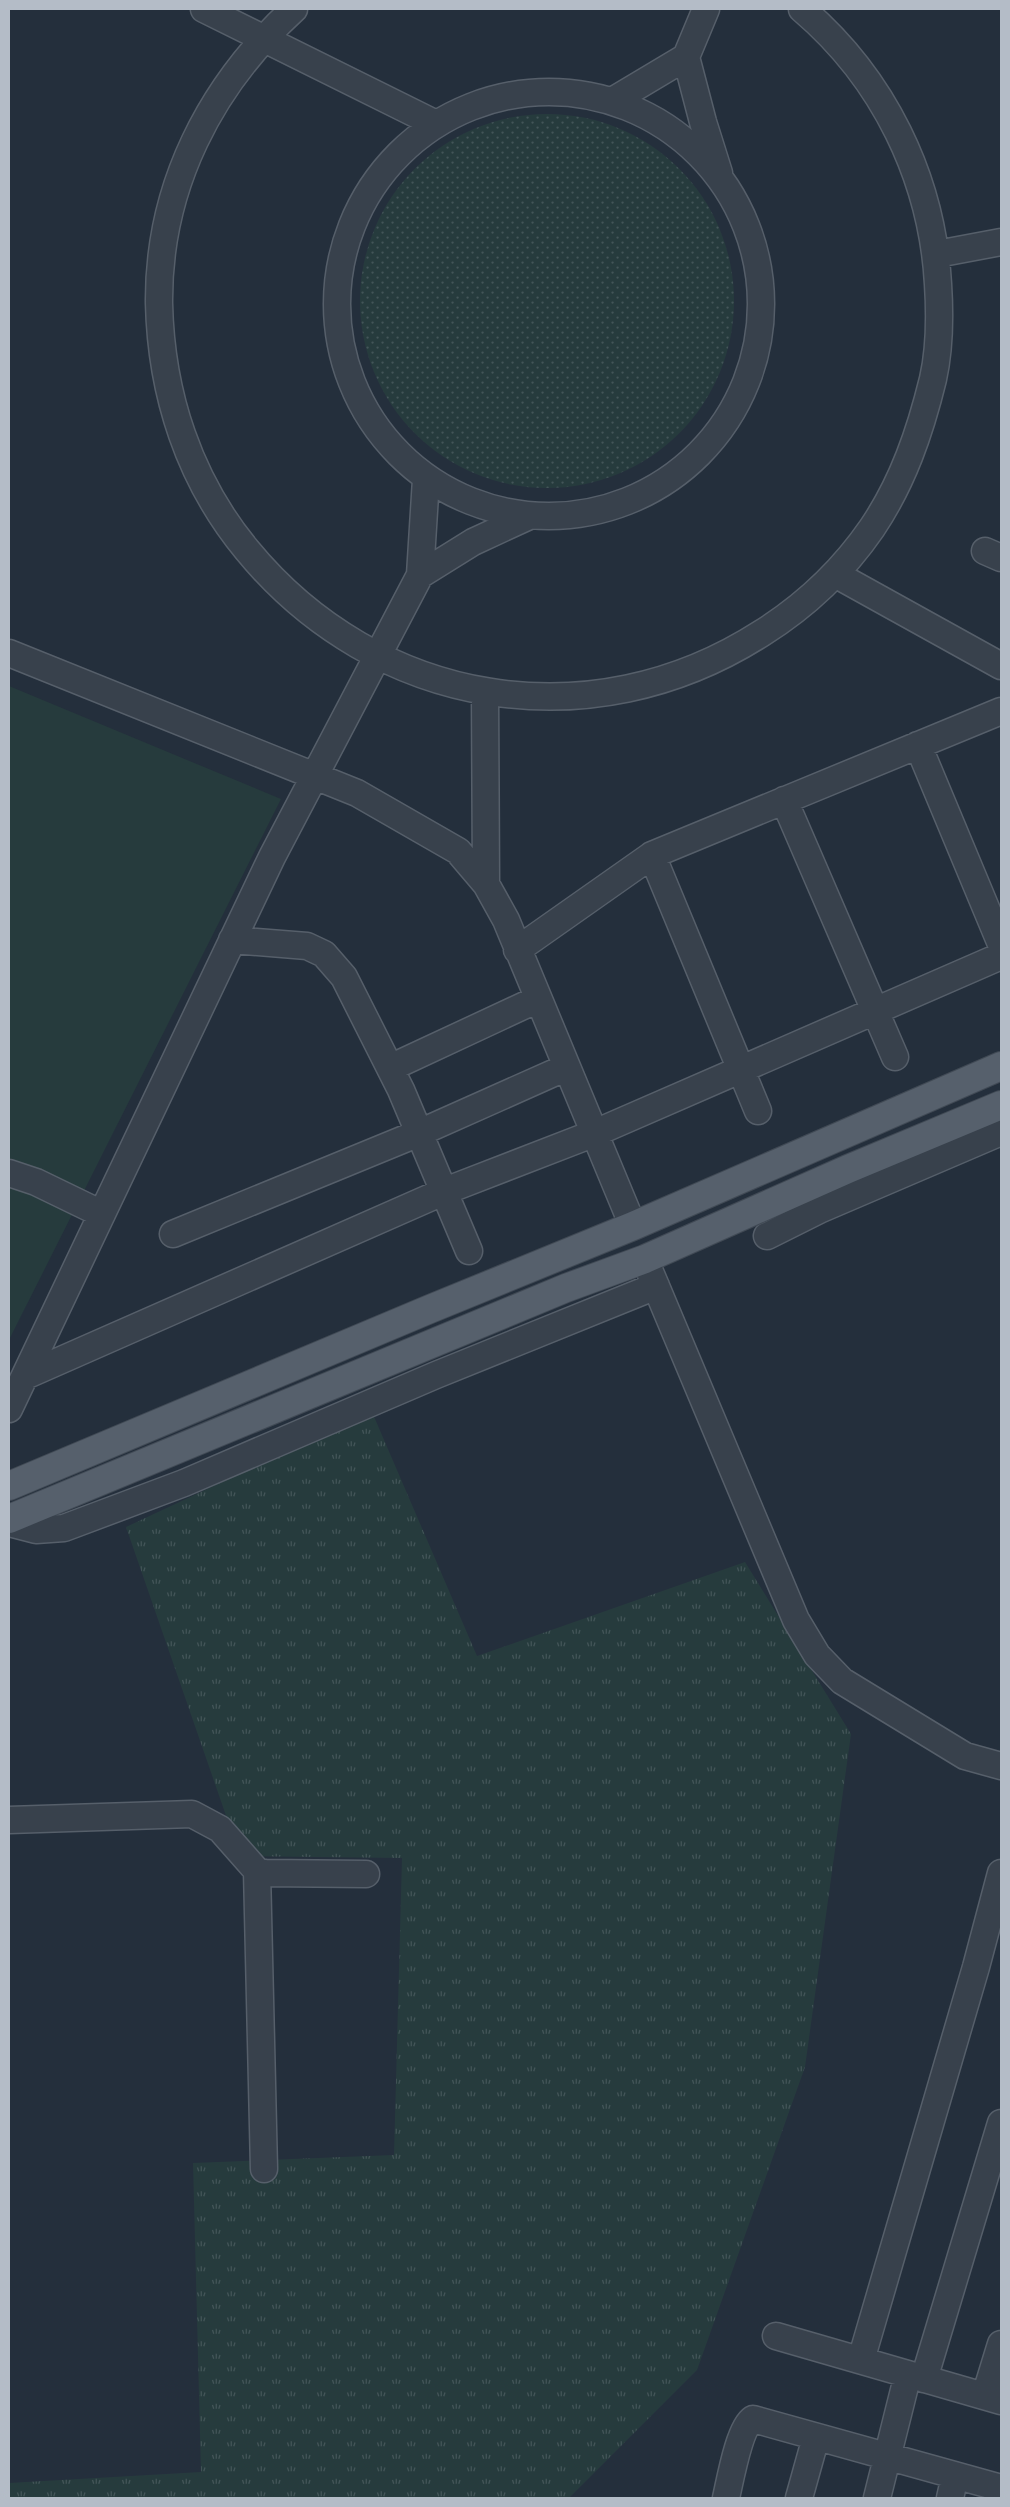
<svg xmlns="http://www.w3.org/2000/svg" width="1010" height="2507" font-family="'Sofia Sans Condensed',sans-serif">
  <defs>
    <pattern id="grass-tufts" width="24" height="20" patternUnits="userSpaceOnUse" patternTransform="scale(1.25)"><rect width="24" height="20" fill="#263b3d"/><path d="M3 7l-1-3M5 7V3M7 7l1-3M15 17l-1-3M17 17v-4M19 17l1-3" fill="none" stroke="#435558"/></pattern>
    <pattern id="park-dots" width="8" height="8" patternUnits="userSpaceOnUse" patternTransform="scale(1.25)"><rect width="8" height="8" fill="#263b3d"/><path d="M2 2h.1M6 6h.1" fill="none" stroke="#435558" stroke-width="1.8" stroke-linecap="round"/></pattern>
  </defs>
  <rect width="100%" height="100%" fill="#242f3c"/>
  <path fill="url(#grass-tufts)" d="M372 1412 477 1656 745 1562 851 1734 805 2067 697 2370 569 2498H9V2483L201 2472 193 2163 394 2155 402 1858 240 1856 126 1527Z"/>
  <path fill="url(#park-dots)" d="M360 301a187 187 0 1 1 374 0a187 187 0 1 1-374 0Z"/>
  <path fill="#263b3d" d="M9 686 281 799 9 1340Z"/>
  <g fill="none" stroke-linecap="round" stroke-linejoin="round">
    <defs>
      <path id="minor" d="M204 9 434 123
        M294 9C210 86 158 187 159 303 161 394 189 480 247 550 376 707 591 743 762 633 805 606 843 570 872 528 903 482 920 432 933 379 940 348 940 315 938 284 932 177 883 78 802 9
        M686 57 703 122 719 173
        M686 57 706 9
        M337 304a212 212 0 1 1 424 0a212 212 0 1 1-424 0Z
        M614 100 686 57
        M937 254 1001 242
        M985 551 1001 558
        M835 574 1001 666
        M420 575 473 542 527 517
        M9 653 357 793 458 851 486 884 506 920 633 1226
        M485 692 486 884
        M918 745 1001 944
        M784 800 895 1057
        M652 855 758 1111
        M232 940 307 946 324 954 344 977 401 1090 469 1251
        M517 950 652 855 1001 711
        M390 1068 538 999
        M9 1173 36 1182 102 1214
        M173 1234 419 1133 567 1067
        M767 1236 819 1210 1001 1132
        M650 1272 796 1620 817 1655 842 1681 965 1756 1001 1766
        M25 1376 445 1191 595 1133 1001 956
        M9 1409 272 857 420 575 426 479
        M9 1523 36 1530 64 1528 184 1483 436 1375 656 1286
        M9 1820 192 1814 220 1829 257 1871 265 1873 366 1874
        M257 1871 264 2169
        M776 2336 1001 2401
        M861 2360 976 1967 1001 1873
        M924 2379 1001 2123
        M985 2396 1001 2344
        M726 2498C730 2481 739 2428 753 2419L1001 2488
        M799 2498 816 2437
        M877 2498 908 2374
        M950 2498 955 2476"/>
      <path id="major" d="M9 1486 430 1309 633 1226 1001 1066
        M9 1519 566 1288 645 1259 848 1169 1001 1105"/>
    </defs>
    <use href="#minor" stroke="#565f6a" stroke-width="29"/>
    <use href="#major" stroke="#414a55" stroke-width="30"/>
    <use href="#minor" stroke="#38414c" stroke-width="26"/>
    <use href="#major" stroke="#56606c" stroke-width="28"/>
  </g>
  <rect width="1010" height="2507" fill="none" stroke="#b4bcc7" stroke-width="20"/>
</svg>
